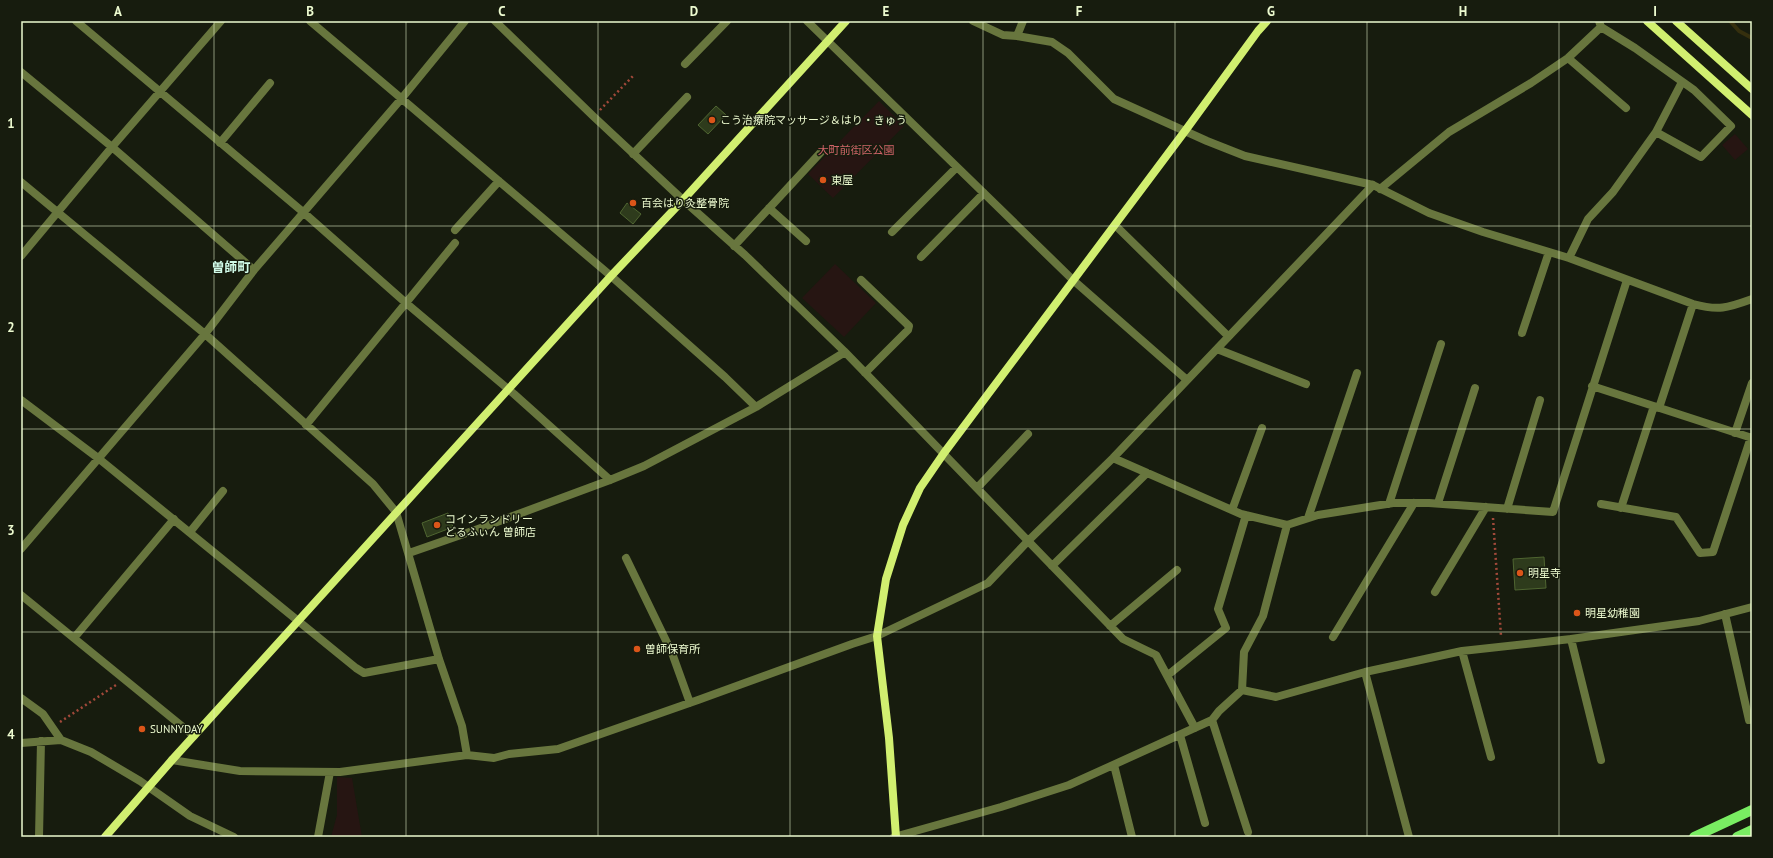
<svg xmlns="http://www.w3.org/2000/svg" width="1773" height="858" font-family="'PT Sans','Noto Sans JP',sans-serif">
  <rect width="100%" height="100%" fill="#171c0e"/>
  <path fill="#261512" d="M879 101 904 126 833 198 808 174Z
    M1735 134 1748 149 1735 160 1722 145Z
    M835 264 876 303 844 337 802 298Z
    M337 777 352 778 362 837H331L337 815Z"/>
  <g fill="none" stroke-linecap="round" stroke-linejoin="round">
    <path stroke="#352f0e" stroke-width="4" d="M1730 21 1739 31 1752 38"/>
  </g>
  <path fill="#2e3b1c" stroke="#4f6531" d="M716 106 726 115 708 134 698 125Z
    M627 203 641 214 633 224 620 213Z
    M448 513 453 527 427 537 422 523Z
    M1544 557 1546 588 1515 590 1513 559Z"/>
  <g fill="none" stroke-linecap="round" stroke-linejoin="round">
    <path stroke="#a2493a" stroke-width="2.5" stroke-dasharray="2 3" stroke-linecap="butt" d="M600 110 633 76
      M1493 518 1501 636
      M60 722 116 685"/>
    <path stroke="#68763e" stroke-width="8" d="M76 21 303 212 406 303 514 394 610 480
      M310 21 611 276 725 377 756 407
      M495 21 593 116 683 200 745 255 845 352 1123 639 1156 655 1195 728
      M807 21 1073 280 1187 380
      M973 21 1003 35 1017 36 1052 42 1068 53 1114 99 1207 141 1245 156 1373 185 1429 213 1483 232 1569 258 1693 304C1719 311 1727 308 1752 299
      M1601 27 1635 48 1694 90 1731 126 1701 157 1656 132
      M1017 36 1023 21
      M1568 58 1626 108
      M685 64 727 21
      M21 72 112 147 254 270
      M220 143 270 83
      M633 154 687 97
      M21 182 205 334 373 484 396 512 439 659 462 726 467 755
      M1380 189 1449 132 1531 83 1568 58 1601 27 1599 21
      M769 208 806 241
      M1115 225 1228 336
      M455 230 499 181
      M892 232 957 167
      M734 246 822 151
      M21 256 112 147 221 21
      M921 257 984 193
      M1569 258 1588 219 1613 192 1656 132 1682 82
      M861 280 909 326 908 330 865 373
      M1522 333 1549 252
      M1217 349 1306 384
      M1592 386 1752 438
      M21 400 98 458 356 668 364 673 439 659
      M1659 408 1693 304
      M306 425 455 243
      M1735 433 1752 383
      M1113 458 1241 514 1287 525 1318 515 1393 503H1429L1553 512 1627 280
      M977 488 1028 434
      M1438 503 1475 388
      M1389 504 1441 344
      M1601 504 1676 517 1700 553 1713 552 1751 437
      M1621 508 1654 406
      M1507 509 1540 400
      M1232 510 1262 428
      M1308 518 1357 373
      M190 532 223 491
      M21 549 205 334 254 270 402 98 465 21
      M409 553 478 529 610 480 644 466 756 407 845 352
      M626 558 672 653 690 703
      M1052 566 1147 473
      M1435 592 1486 507
      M21 595 194 736
      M1725 614 1749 720
      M1110 626 1177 570
      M1333 637 1414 503
      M74 638 174 519
      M1571 639 1601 760
      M1462 651 1491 757
      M1365 672 1409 837
      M1168 675 1226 628 1218 609 1246 515
      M1242 690 1276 697 1365 672 1462 651 1571 639 1699 621 1752 607
      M21 698 43 714 61 740
      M1212 720 1248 832
      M1180 735 1205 823
      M21 743 61 740 91 752 140 781 190 816 234 837
      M172 760 240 771 340 772 467 755 494 758 509 754 558 749 698 700 852 644 877 636 988 583 1028 541 1113 458 1373 185
      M1114 765 1132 837
      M39 837 41 741
      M318 837 330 772
      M894 837 1001 807 1069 785 1212 720 1219 711 1242 690 1244 652 1263 616 1287 525"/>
    <path stroke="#d1ef70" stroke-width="8" d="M1647 21 1752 115
      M1676 21 1752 89
      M105 837 172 760 611 276 683 200 846 21
      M896 837 889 738 877 636 886 579 903 525 920 488 944 453 1185 131 1258 31 1267 21"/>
    <path stroke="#79ed62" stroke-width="10" d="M1694 837 1752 810
      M1737 837 1752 830"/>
  </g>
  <path fill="none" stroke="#ecfacf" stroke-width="1" stroke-opacity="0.55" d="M214 21V837M406 21V837M598 21V837M790 21V837M983 21V837M1175 21V837M1367 21V837M1559 21V837M21 226H1752M21 429H1752M21 632H1752"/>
  <g fill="#db5519" stroke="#171c0e" stroke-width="1.5">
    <circle cx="712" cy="120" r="4"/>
    <circle cx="823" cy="180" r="4"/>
    <circle cx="633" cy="203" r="4"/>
    <circle cx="437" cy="525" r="4"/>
    <circle cx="1520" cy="573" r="4"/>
    <circle cx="1577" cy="613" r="4"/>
    <circle cx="637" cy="649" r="4"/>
    <circle cx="142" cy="729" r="4"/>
  </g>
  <g text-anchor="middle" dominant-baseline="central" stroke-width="3" stroke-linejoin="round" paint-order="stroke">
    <g font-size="11" fill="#ecfacf" stroke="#171c0e" text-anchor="start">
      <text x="720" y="120">こう治療院マッサージ＆はり・きゅう</text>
      <text x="831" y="180">東屋</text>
      <text x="641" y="203">百会はり灸整骨院</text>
      <text x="445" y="519">コインランドリー<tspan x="445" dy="13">どるふぃん 曽師店</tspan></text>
      <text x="1528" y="573">明星寺</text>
      <text x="1585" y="613">明星幼稚園</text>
      <text x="645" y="649">曽師保育所</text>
      <text x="150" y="729">SUNNYDAY</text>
    </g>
    <g font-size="11" fill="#d06468" stroke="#171c0e">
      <text x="856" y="150">大町前街区公園</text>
    </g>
    <g font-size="13" font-weight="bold" fill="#d0fae8" stroke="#171c0e">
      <text x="231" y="267">曽師町</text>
    </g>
  </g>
  <rect width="1773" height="858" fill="none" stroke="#171c0e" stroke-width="44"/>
  <rect x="22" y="22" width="1729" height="814" fill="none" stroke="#ecfacf" stroke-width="1.5"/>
  <g font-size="13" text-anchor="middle" font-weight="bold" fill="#ecfacf">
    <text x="118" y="16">A</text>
    <text x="310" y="16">B</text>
    <text x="502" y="16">C</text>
    <text x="694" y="16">D</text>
    <text x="886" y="16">E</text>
    <text x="1079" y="16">F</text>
    <text x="1271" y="16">G</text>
    <text x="1463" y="16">H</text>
    <text x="1655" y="16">I</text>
    <text x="11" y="128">1</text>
    <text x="11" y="332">2</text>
    <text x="11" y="535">3</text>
    <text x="11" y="739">4</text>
  </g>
</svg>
